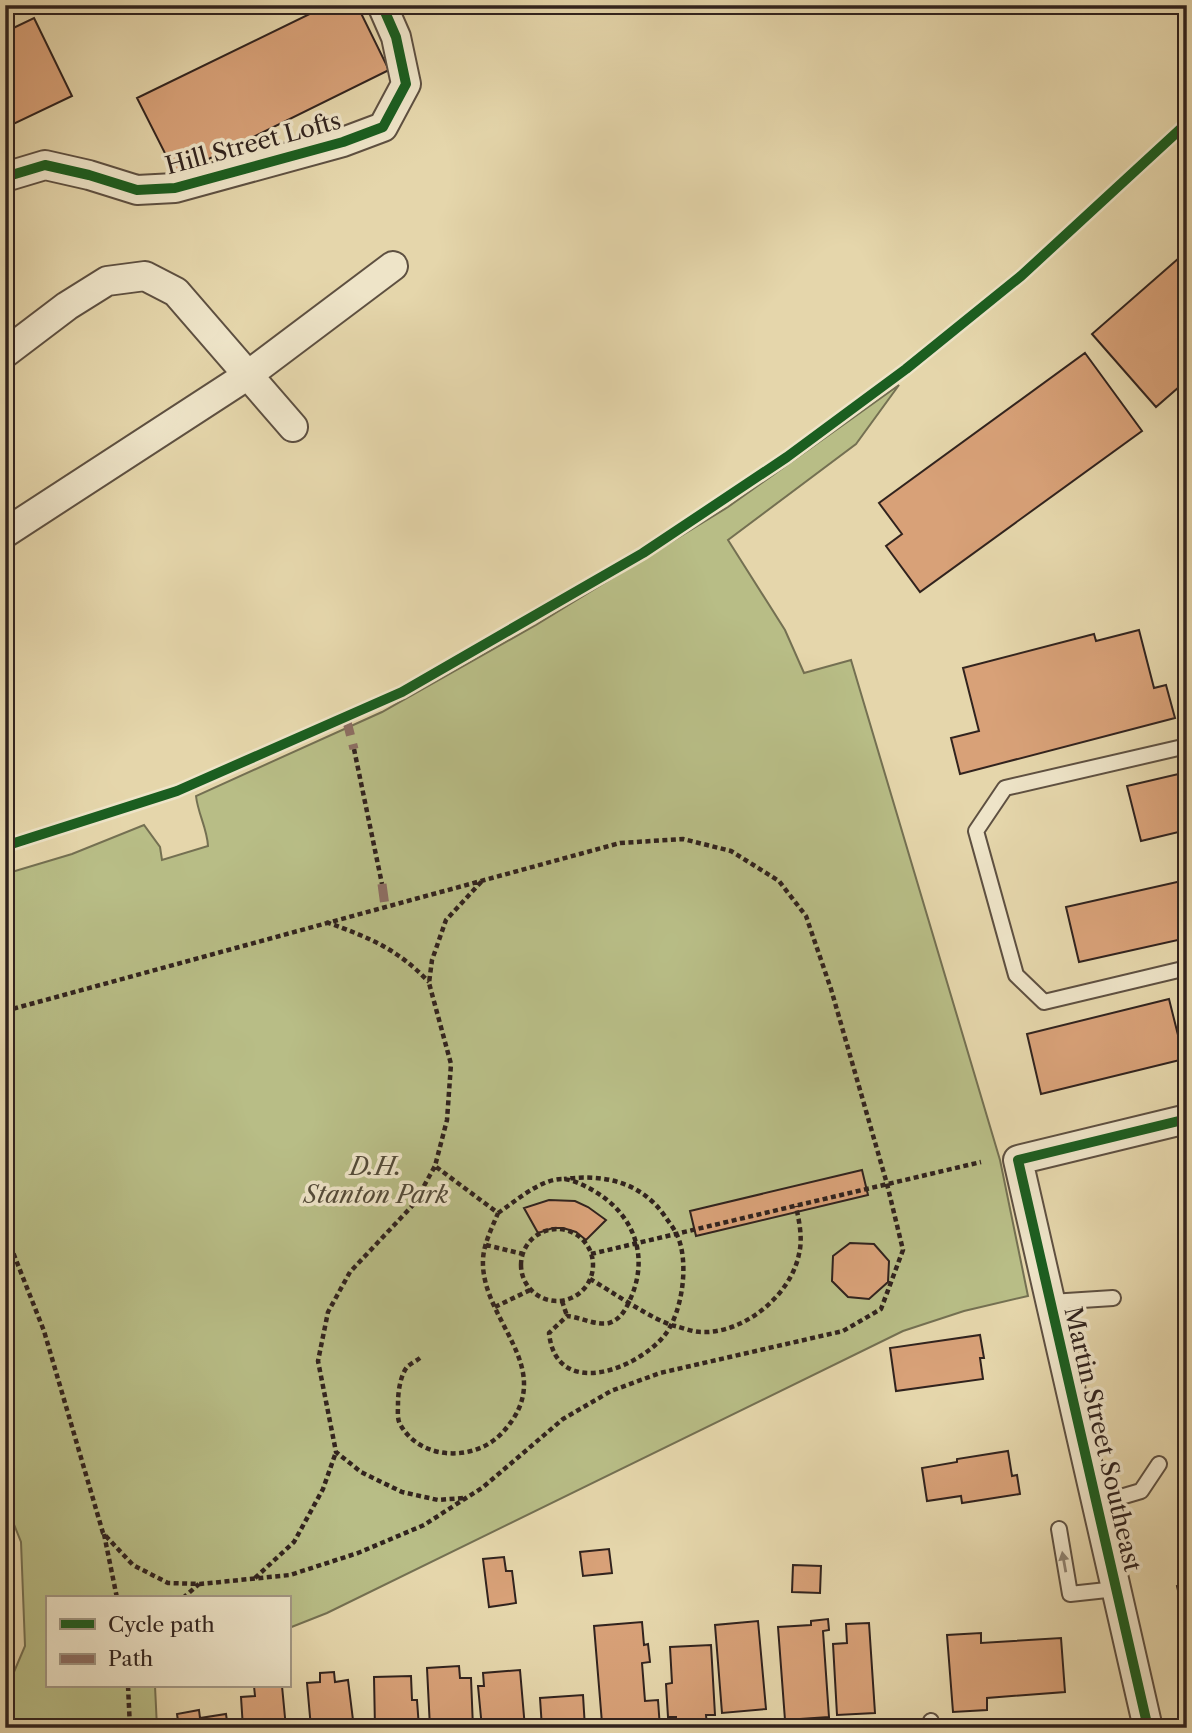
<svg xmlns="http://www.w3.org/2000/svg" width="1192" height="1733" font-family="'Libre Caslon Text',serif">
  <rect width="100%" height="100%" fill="#e5d6ab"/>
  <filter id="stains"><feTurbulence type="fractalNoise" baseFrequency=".00286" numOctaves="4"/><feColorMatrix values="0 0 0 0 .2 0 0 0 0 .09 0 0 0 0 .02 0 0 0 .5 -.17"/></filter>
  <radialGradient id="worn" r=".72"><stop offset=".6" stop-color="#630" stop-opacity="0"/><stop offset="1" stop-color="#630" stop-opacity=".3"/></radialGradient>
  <path fill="#b8bd86" stroke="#747052" stroke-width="2" d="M899 385 856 444 728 540 785 630 804 673 851 660 1000 1160 1028 1296 964 1311 903 1331 327 1613 289 1628V1598H47V1686H155L157 1728H5V1693L25 1646 21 1542 5 1502V874L72 854 144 825 160 847 162 860 208 846C207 828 198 814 196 796L382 712 536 625 728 507Z"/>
  <path fill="#d8a178" stroke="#31231e" stroke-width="2" d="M328 5H357L389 70 176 175 137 98Z
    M34 18 72 96 5 128V32Z
    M1187 251V380L1156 407 1092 334Z
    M1085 353 1142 431 920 592 886 546 902 534 879 503Z
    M1139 630 1154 688 1166 685 1175 718 960 774 951 738 979 731 963 668 1094 634 1096 641Z
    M1187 772V830L1141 841 1127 786Z
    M1186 880 1187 938 1079 962 1066 907Z
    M1169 999 1184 1059 1041 1094 1027 1034Z
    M862 1170 868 1195 696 1236 690 1211Z
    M549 1200 575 1201 588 1207 606 1220 586 1240 576 1232 563 1228H553L538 1233 524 1208Z
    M850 1243 874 1244 889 1261 888 1282 869 1299 848 1297 832 1281 833 1256Z
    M980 1335 984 1358H980L983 1379 896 1391 890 1348Z
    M1008 1451 1012 1476 1017 1475 1020 1494 962 1503 961 1496 927 1501 922 1468 957 1462V1459Z
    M609 1549 612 1573 583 1576 580 1552Z
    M504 1557 506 1571H512L516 1603 489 1607 483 1559Z
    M793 1565 821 1566 820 1593 792 1592Z
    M1187 1584V1631L1177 1586Z
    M828 1619 829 1630 823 1631 829 1717 785 1720 778 1627 811 1625V1621Z
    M758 1621 766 1709 722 1713 715 1625Z
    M642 1622 644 1645 648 1644 650 1662 642 1663 645 1701 658 1700 660 1728H610L609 1723H602L594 1626Z
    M869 1623 875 1713 837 1715 833 1644 847 1643 846 1624Z
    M981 1633V1643L1061 1638 1065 1692 987 1698V1710L953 1712 947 1635Z
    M711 1645 715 1715H706L707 1726 676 1727V1717H668L666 1684 672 1683 670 1647Z
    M459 1666 460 1678H471L473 1728H430L427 1668Z
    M520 1670 525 1728H482L478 1686H484L483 1673Z
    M334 1672 335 1682 348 1680 354 1728H311L307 1683 320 1682V1673Z
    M411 1676 412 1700H417L419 1728H375L374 1677Z
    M254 1686H282L286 1728H243L241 1697 255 1696Z
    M583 1695 585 1728H542L540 1698Z
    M199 1710 200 1718 226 1714 228 1728H179L177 1714Z"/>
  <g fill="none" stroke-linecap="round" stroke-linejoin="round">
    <defs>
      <path id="service" d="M1187 469V472
        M1187 746 1005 788 976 831 1016 975 1044 1002 1187 968
        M1051 1302 1113 1298
        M1097 1504 1141 1491 1159 1464
        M1059 1529 1070 1594 1116 1589
        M931 1721 932 1728"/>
      <path id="minor" d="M5 177 45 165 89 175 137 190 175 188 343 142 383 127 406 84 396 37 382 5
        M5 353 67 306 107 281 145 276 176 292 293 427
        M5 533 248 375 393 266
        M1148 1728 1018 1160 1187 1119"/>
    </defs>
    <use href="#service" stroke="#5e5041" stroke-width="18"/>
    <use href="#minor" stroke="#5e5041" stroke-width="32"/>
    <path stroke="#31231e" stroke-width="4.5" stroke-dasharray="5 3.5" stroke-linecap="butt" d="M354 749 382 884
      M326 922C370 938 396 948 429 982
      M5 1011 620 843 683 839 731 851 779 881 806 916 831 989 887 1184 903 1250 881 1309 843 1331 660 1373 611 1391 563 1419 482 1488 466 1498 424 1525 358 1553 290 1575 200 1584 168 1583 133 1565 103 1533 44 1331 5 1232
      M498 1213C516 1201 541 1178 564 1179 573 1180 586 1186 594 1191 632 1213 649 1253 632 1295 627 1307 622 1319 609 1323 596 1326 580 1317 567 1316L549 1333C556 1400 636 1370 664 1336 683 1313 690 1259 676 1233 673 1227 668 1221 664 1215 640 1181 602 1174 564 1179
      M521 1265a36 36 0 1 1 72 0a36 36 0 1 1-72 0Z
      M486 1245 523 1254
      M591 1254 981 1162
      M590 1279C611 1291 654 1321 675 1326 683 1328 693 1332 701 1332 744 1334 791 1295 799 1254 803 1238 799 1221 796 1206
      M562 1301 567 1316
      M495 1307 530 1290
      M420 1358C416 1361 410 1364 407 1367 400 1376 398 1393 398 1403 398 1410 397 1419 400 1424 420 1461 475 1462 502 1433 562 1369 480 1322 483 1259 484 1243 492 1228 498 1213L435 1166
      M463 1498 438 1500 402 1492 361 1472 336 1452 318 1361 328 1312 350 1272 414 1204 435 1166 447 1120 451 1064 429 983 432 960 446 920 482 881
      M104 1534 117 1598
      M255 1578 294 1542 323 1489 336 1452
      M183 1598 199 1584
      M128 1686 130 1728"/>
    <use href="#service" stroke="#eee4c8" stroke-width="14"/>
    <use href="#minor" stroke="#eee4c8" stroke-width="28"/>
    <path stroke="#8d6e63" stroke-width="9" stroke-dasharray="18 9" stroke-linecap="butt" d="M346 718 354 749
      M382 884 385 906"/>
    <defs>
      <path id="cycleway" d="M5 177 45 165 89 175 137 190 175 188 343 142 383 127 406 84 396 37 382 5
        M5 846 177 791 402 692 643 553 787 457 906 369 1021 276 1187 123
        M1148 1728 1018 1160 1187 1119"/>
    </defs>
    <use href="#cycleway" stroke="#eee4c8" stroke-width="15"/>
    <use href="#cycleway" stroke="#1b5e20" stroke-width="10"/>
  </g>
  <defs><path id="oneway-solid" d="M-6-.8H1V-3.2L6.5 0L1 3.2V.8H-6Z" transform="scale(1.75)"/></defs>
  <use fill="#908473" href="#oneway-solid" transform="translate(1064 1562) rotate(-100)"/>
  <g text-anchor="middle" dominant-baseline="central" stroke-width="7" stroke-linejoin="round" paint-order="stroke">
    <g font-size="24" fill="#31231e" stroke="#eee4c8">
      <text transform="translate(253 143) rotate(-15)">Hill Street Lofts</text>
      <text transform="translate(1103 1439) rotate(77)">Martin Street Southeast</text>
    </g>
    <g font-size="24" font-style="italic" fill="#534a38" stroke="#eee4c8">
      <text x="376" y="1166">D.H.<tspan x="376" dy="28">Stanton Park</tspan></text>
    </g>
  </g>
  <rect width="1192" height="1733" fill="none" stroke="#e5d6ab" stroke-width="28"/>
  <rect x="7" y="7" width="1178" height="1719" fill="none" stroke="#31231e" stroke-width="3.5"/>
  <rect x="14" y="14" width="1164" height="1705" fill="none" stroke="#31231e" stroke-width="2"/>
  <rect x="46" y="1596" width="245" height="91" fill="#eee4c8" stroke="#a29784" stroke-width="2"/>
  <rect x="60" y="1619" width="35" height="10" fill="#1b5e20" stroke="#a29784" stroke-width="2"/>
  <text x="108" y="1632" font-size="21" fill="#31231e">Cycle path</text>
  <rect x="60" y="1654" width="35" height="10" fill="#8d6e63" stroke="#a29784" stroke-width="2"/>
  <text x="108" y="1666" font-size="21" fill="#31231e">Path</text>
  <rect width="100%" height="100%" filter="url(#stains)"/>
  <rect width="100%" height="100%" fill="url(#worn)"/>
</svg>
